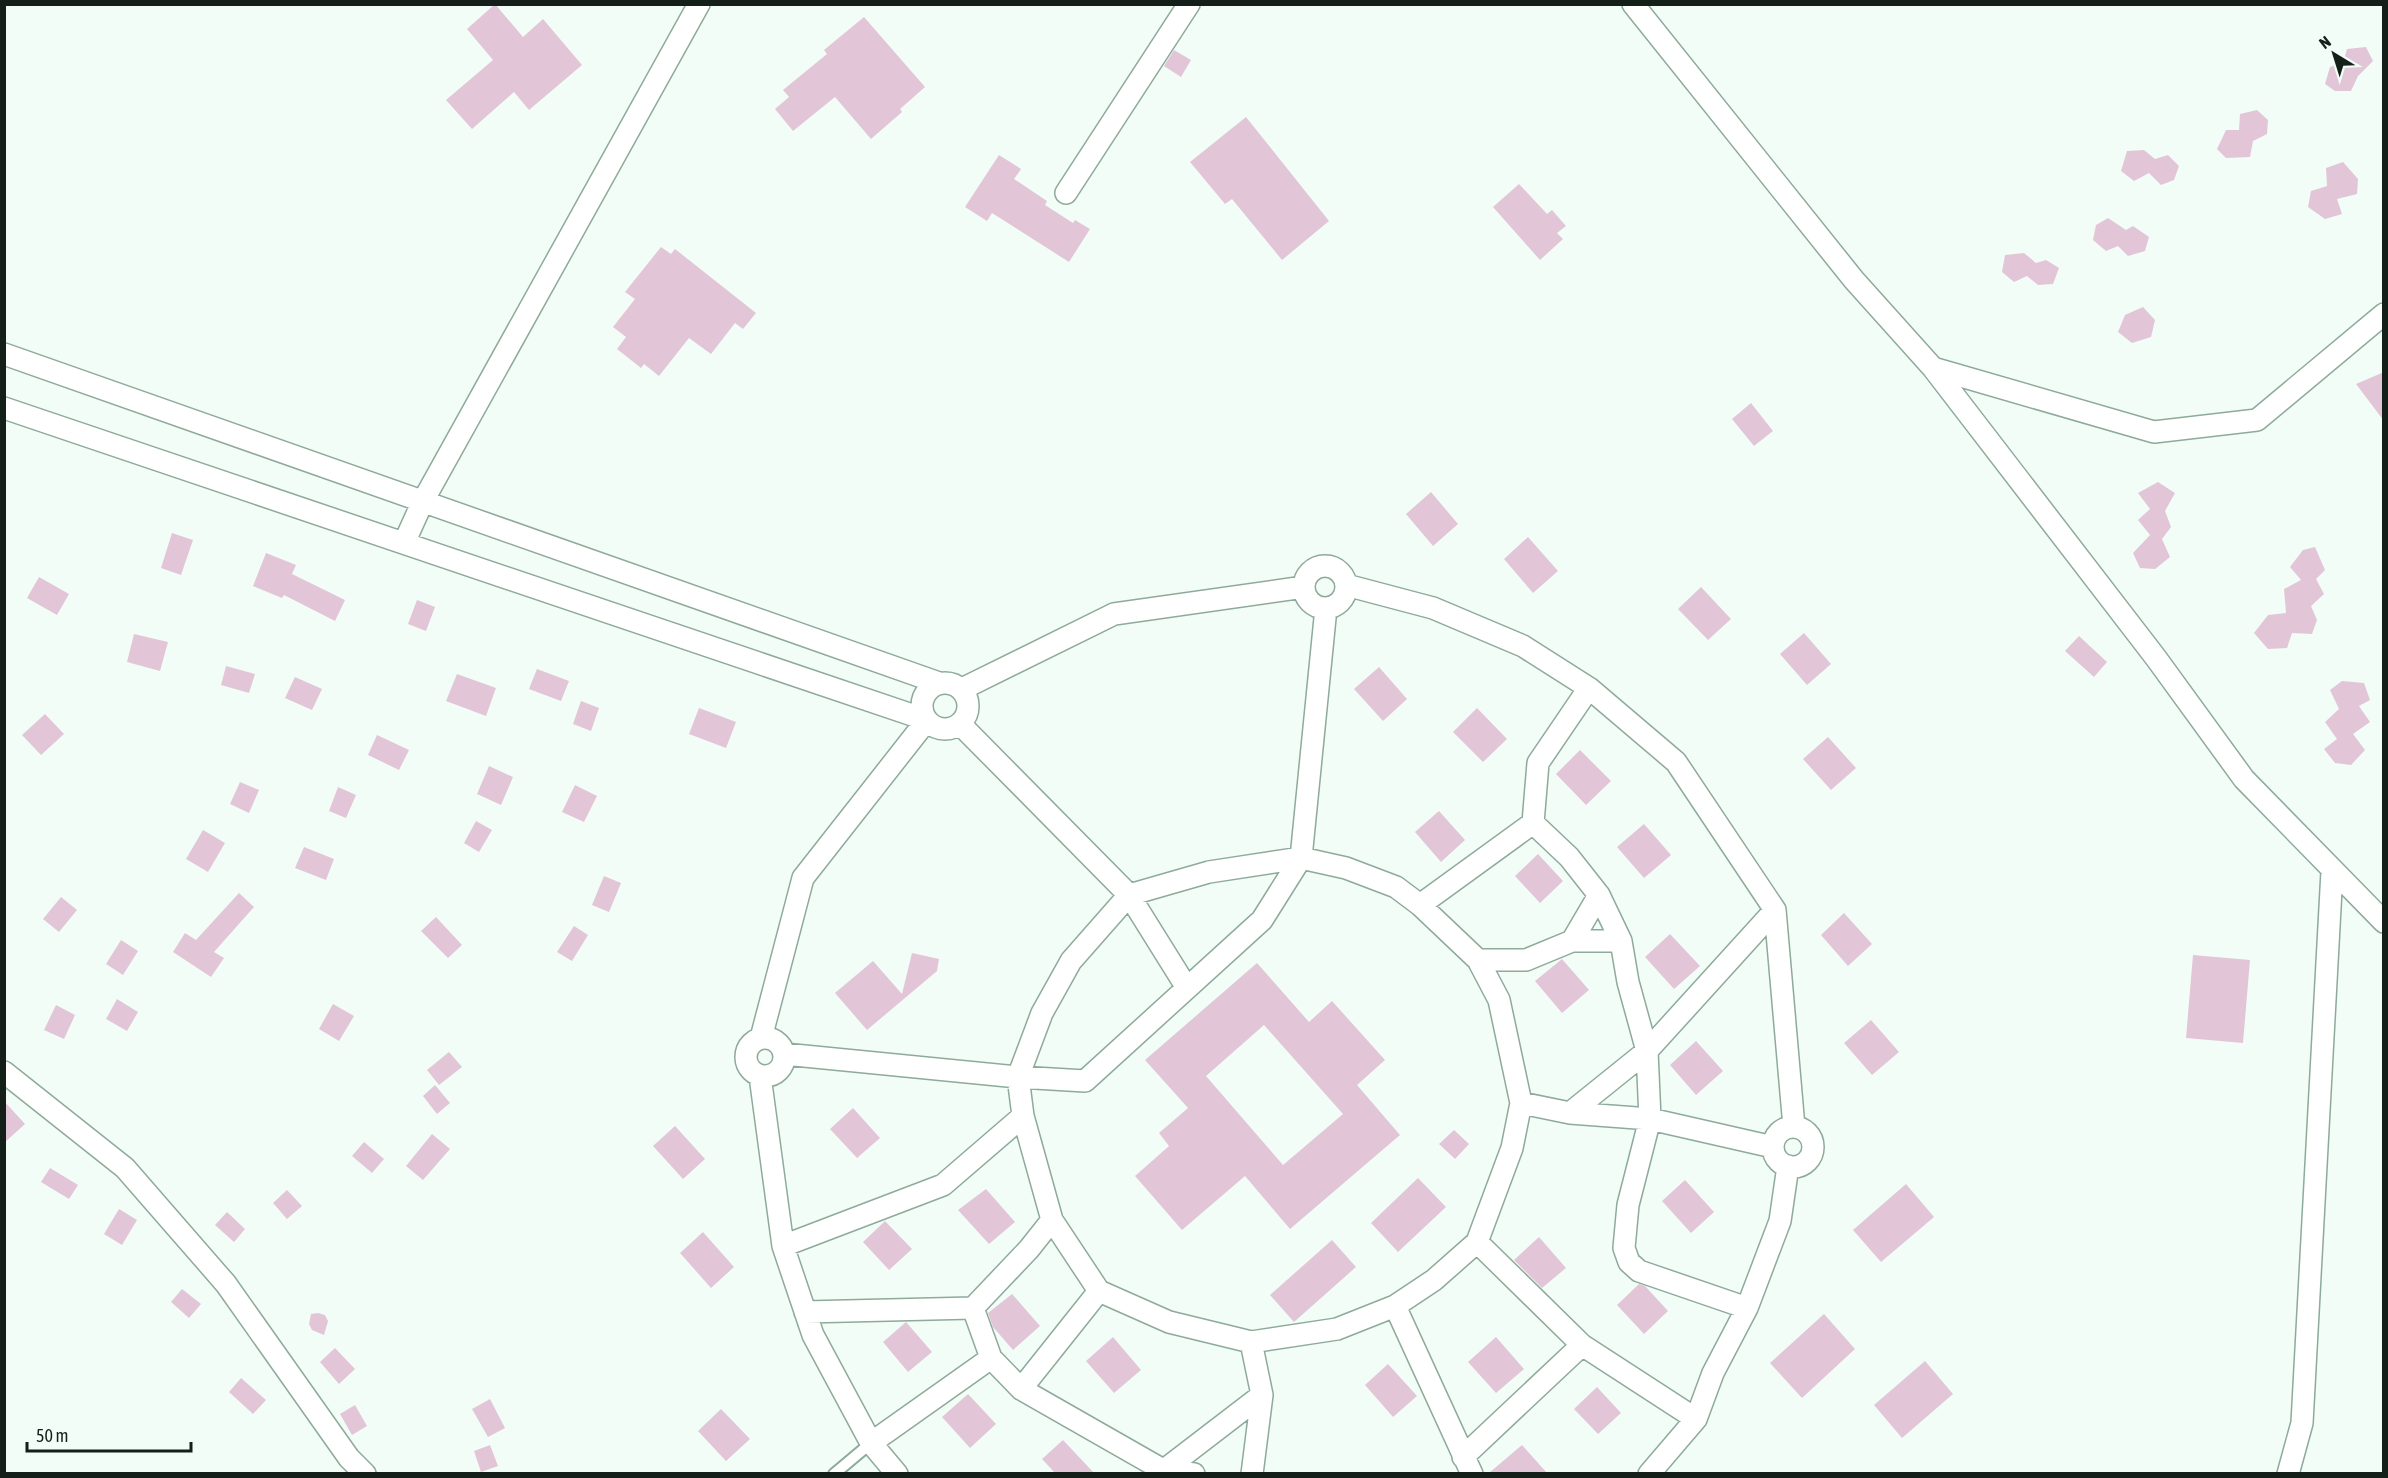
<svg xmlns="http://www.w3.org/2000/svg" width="2388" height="1478" font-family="'Asap Condensed',sans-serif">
  <rect width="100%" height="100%" fill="#f1fdf6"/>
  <path fill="#e2c6d8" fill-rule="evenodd" d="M495 4 523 37 543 19 582 65 529 110 514 92 472 129 446 100 493 60 467 29Z
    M864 17 925 87 900 109 902 112 871 139 835 97 793 131 775 109 789 97 783 90 827 54 824 50Z
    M2366 47 2373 61 2358 76 2351 91H2335L2325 84 2330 67 2343 63 2347 49Z
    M1174 50 1191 60 1181 77 1164 66Z
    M2257 110 2268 120 2267 134 2253 141 2250 157 2226 158 2217 149 2226 130H2239L2240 114Z
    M1246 117 1329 221 1282 260 1232 199 1225 204 1190 162Z
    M2144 150 2155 159 2168 155 2179 166 2174 180 2161 185 2149 173 2134 181 2121 171 2127 151Z
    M999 155 1021 169 1014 179 1047 201 1045 205 1073 223 1075 220 1090 229 1069 262 992 213 987 221 965 207Z
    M2343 162 2358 179 2357 194 2337 199 2342 214 2325 219 2308 207 2311 191 2327 186 2326 168Z
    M1519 184 1547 214 1552 210 1566 226 1557 233 1563 239 1540 260 1493 207Z
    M2108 218 2126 230 2133 226 2149 237 2145 251 2128 256 2118 246 2106 251 2093 240 2096 225Z
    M661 247 671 254 675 249 756 313 743 329 735 323 711 354 689 338 659 376 644 364 641 368 617 349 626 337 613 327 635 299 625 292Z
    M2024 253 2036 263 2046 260 2059 268 2053 284 2038 285 2027 276 2014 282 2002 272 2005 255Z
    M2143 307 2155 320 2151 337 2132 343 2118 332 2125 315Z
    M2384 372V421L2356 384Z
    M1751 403 1773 431 1754 446 1732 419Z
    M2158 482 2175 493 2165 511 2171 527 2162 539 2170 557 2155 569 2140 568 2133 553 2150 535 2138 520 2150 509 2138 493Z
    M1431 492 1458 524 1433 546 1406 514Z
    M172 533 193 540 181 575 161 568Z
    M1528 537 1558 571 1533 593 1504 559Z
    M2315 547 2325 570 2316 579 2324 594 2311 606 2317 620 2312 634 2292 633 2287 648 2268 649 2254 633 2268 615 2286 613 2284 589 2301 580 2290 567 2303 550Z
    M266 553 296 565 292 574 345 600 335 621 284 595 282 598 253 586Z
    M39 577 69 594 57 615 27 598Z
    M1701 587 1731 619 1708 640 1678 609Z
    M417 600 435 607 426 631 408 624Z
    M1804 633 1831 664 1807 685 1780 654Z
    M134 634 168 642 160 671 127 662Z
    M2079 636 2107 662 2094 677 2065 651Z
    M226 666 255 674 249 693 221 685Z
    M1379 667 1407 699 1383 721 1354 689Z
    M537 669 569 681 561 701 529 689Z
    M457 674 496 688 486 716 446 701Z
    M295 677 322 689 312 710 285 698Z
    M2342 681 2364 683 2370 700 2359 706 2370 722 2353 734 2365 750 2351 765 2335 763 2324 749 2337 739 2325 722 2339 709 2330 690Z
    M581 701 599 708 591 731 573 724Z
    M699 708 736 722 726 748 689 734Z
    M1477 708 1507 739 1483 762 1453 732Z
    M45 714 64 734 41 755 22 735Z
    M377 735 409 750 399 770 368 755Z
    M1828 737 1856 768 1831 790 1803 759Z
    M1580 750 1611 781 1586 805 1556 774Z
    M489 766 513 777 501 805 477 794Z
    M240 782 259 790 249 813 230 804Z
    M575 785 597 796 584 822 562 812Z
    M338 787 356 795 346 818 329 811Z
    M1439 811 1465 840 1441 862 1415 832Z
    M476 821 492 830 479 852 464 843Z
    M1644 824 1671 855 1644 878 1617 847Z
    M203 830 225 843 208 872 186 859Z
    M304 847 334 859 326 880 295 868Z
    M1538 854 1563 881 1540 903 1515 876Z
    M604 876 621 883 609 912 592 905Z
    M239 893 254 907 214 952 224 958 211 977 173 952 185 933 196 940Z
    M61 897 77 910 59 932 43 919Z
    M1844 913 1872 944 1848 966 1821 935Z
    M436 917 462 945 448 958 421 931Z
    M574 926 588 935 572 961 557 952Z
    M1670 934 1700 966 1674 989 1645 957Z
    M121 940 138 951 123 975 106 964Z
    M912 953 939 959 937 971 867 1030 835 993 873 961 902 994Z
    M2193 955 2250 960 2243 1043 2186 1038Z
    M1562 959 1589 990 1562 1013 1535 981Z
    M1257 963 1309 1022 1332 1001 1385 1060 1357 1085 1400 1135 1290 1229 1245 1176 1182 1230 1135 1176 1169 1146 1159 1133 1188 1108 1145 1060ZM1264 1025 1343 1114 1283 1165 1206 1076Z
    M117 999 138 1012 127 1031 106 1019Z
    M333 1004 354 1016 339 1041 319 1029Z
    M56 1005 75 1015 64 1039 44 1030Z
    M1871 1020 1899 1052 1872 1075 1844 1043Z
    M1696 1041 1723 1071 1696 1095 1670 1065Z
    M449 1052 462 1067 439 1085 427 1070Z
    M435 1085 450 1103 437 1114 423 1096Z
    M4 1101 25 1124 4 1143Z
    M853 1108 880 1138 857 1158 830 1129Z
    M675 1126 705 1159 683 1179 653 1146Z
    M1454 1130 1469 1144 1455 1159 1439 1144Z
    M432 1134 450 1149 423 1180 406 1166Z
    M364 1142 384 1159 372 1173 352 1156Z
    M50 1168 78 1185 69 1199 41 1182Z
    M1418 1178 1446 1207 1398 1252 1371 1223Z
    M1685 1180 1714 1212 1691 1233 1662 1201Z
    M1906 1184 1934 1217 1881 1262 1853 1230Z
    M986 1189 1015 1222 989 1244 958 1210Z
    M287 1190 302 1206 287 1219 273 1203Z
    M119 1209 137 1220 122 1245 104 1234Z
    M227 1212 245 1229 234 1242 215 1225Z
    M885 1221 912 1249 889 1270 863 1242Z
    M703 1232 734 1267 711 1288 680 1253Z
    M1539 1237 1566 1268 1542 1288 1514 1260Z
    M1332 1240 1356 1267 1294 1322 1270 1295Z
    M1639 1284 1645 1286 1668 1311 1644 1334 1617 1305Z
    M182 1289 201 1304 189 1318 171 1302Z
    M1012 1294 1040 1326 1013 1350 993 1327 988 1313Z
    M318 1313 325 1315 328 1321 324 1335 312 1330 309 1324 311 1314Z
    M1824 1314 1855 1349 1802 1398 1770 1363Z
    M906 1322 932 1352 908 1372 883 1342Z
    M1113 1337 1141 1370 1114 1393 1086 1361Z
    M1496 1337 1524 1369 1496 1393 1468 1362Z
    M335 1348 355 1369 339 1384 320 1362Z
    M1925 1361 1953 1394 1902 1438 1874 1405Z
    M1388 1364 1417 1396 1393 1417 1365 1385Z
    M241 1378 266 1400 253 1414 229 1392Z
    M1597 1387 1621 1413 1598 1434 1574 1409Z
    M968 1394 996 1424 970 1448 942 1417Z
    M490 1399 505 1428 488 1437 472 1409Z
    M355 1405 367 1426 352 1435 340 1414Z
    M721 1409 750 1439 726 1461 698 1431Z
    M1063 1440 1094 1473H1055L1042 1459Z
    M490 1445 498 1466 481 1472 474 1451Z
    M1522 1445 1547 1473H1489Z"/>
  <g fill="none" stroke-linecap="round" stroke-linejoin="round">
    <defs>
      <path id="lane" d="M834 1474 871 1443"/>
      <path id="street" d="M1633 4 1854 280 1933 368 2156 658 2244 779 2384 922
        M1066 193 1189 4
        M4 354 939 683
        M1933 368 2154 432 2257 420 2384 314
        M4 408 927 720 803 878 761 1038
        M404 543 423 501 699 4
        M1304 587a21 21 0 1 1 42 0a21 21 0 1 1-42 0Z
        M1346 585 1433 608 1523 646 1589 688 1676 762 1775 910 1794 1127
        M922 706a23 23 0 1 1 46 0a23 23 0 1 1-46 0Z
        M962 689 1114 614 1304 587
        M960 724 1129 895 1187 988
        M1533 823 1538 763 1589 688
        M1301 858 1346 868 1396 887 1420 905 1478 960 1499 1000 1521 1103 1512 1148 1477 1242 1434 1280 1395 1306 1337 1329 1251 1342 1169 1322 1099 1291 1052 1220 1023 1116 1018 1077 1042 1013 1071 961 1129 895 1209 872Z
        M1420 905 1533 823 1569 857 1599 895 1621 941
        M1572 941 1599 895
        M1478 960H1526L1572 941H1621L1628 982 1647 1051
        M746 1057a19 19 0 1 1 38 0a19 19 0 1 1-38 0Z
        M1647 1051 1775 910
        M784 1054 1018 1077 1085 1081 1262 920 1301 858 1326 608
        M4 1072 125 1168 226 1284 349 1458 365 1474
        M760 1076 783 1246 813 1335 871 1443 897 1474
        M1521 1103 1570 1113 1650 1119 1773 1147
        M1570 1113 1647 1051 1650 1119 1628 1205 1624 1248 1629 1262 1639 1271 1747 1308
        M1773 1147a20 20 0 1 1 40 0a20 20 0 1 1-40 0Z
        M1477 1242 1582 1345
        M783 1246 943 1185 1023 1116
        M1395 1306 1472 1474
        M973 1308 991 1358 1021 1389 1163 1470 1194 1474
        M805 1312 973 1308 1029 1249 1052 1220
        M1251 1342 1262 1395 1252 1474
        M1021 1389 1099 1291
        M871 1443 991 1358
        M1463 1457 1582 1345 1696 1419
        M1159 1474 1262 1395
        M1649 1474 1696 1419 1713 1373 1747 1308 1780 1221 1788 1166
        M2288 1474 2302 1423 2332 871"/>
    </defs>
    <use href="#lane" stroke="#8eaa9a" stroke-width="14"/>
    <use href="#street" stroke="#8eaa9a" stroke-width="24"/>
    <use href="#lane" stroke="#fff" stroke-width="10"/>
    <use href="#street" stroke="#fff" stroke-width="21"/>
  </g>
  <rect width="2388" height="1478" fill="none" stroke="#141f19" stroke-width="12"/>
  <g transform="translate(2334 54) rotate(322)" stroke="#f1fdf6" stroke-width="4.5" paint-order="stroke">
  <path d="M0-4.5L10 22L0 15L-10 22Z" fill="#141f19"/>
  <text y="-9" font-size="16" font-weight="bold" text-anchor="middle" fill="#141f19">N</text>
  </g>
  <path d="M27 1442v9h164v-9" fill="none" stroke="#141f19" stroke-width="3"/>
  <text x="36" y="1442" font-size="18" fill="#141f19" stroke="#f1fdf6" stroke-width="4.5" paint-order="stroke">50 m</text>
</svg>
